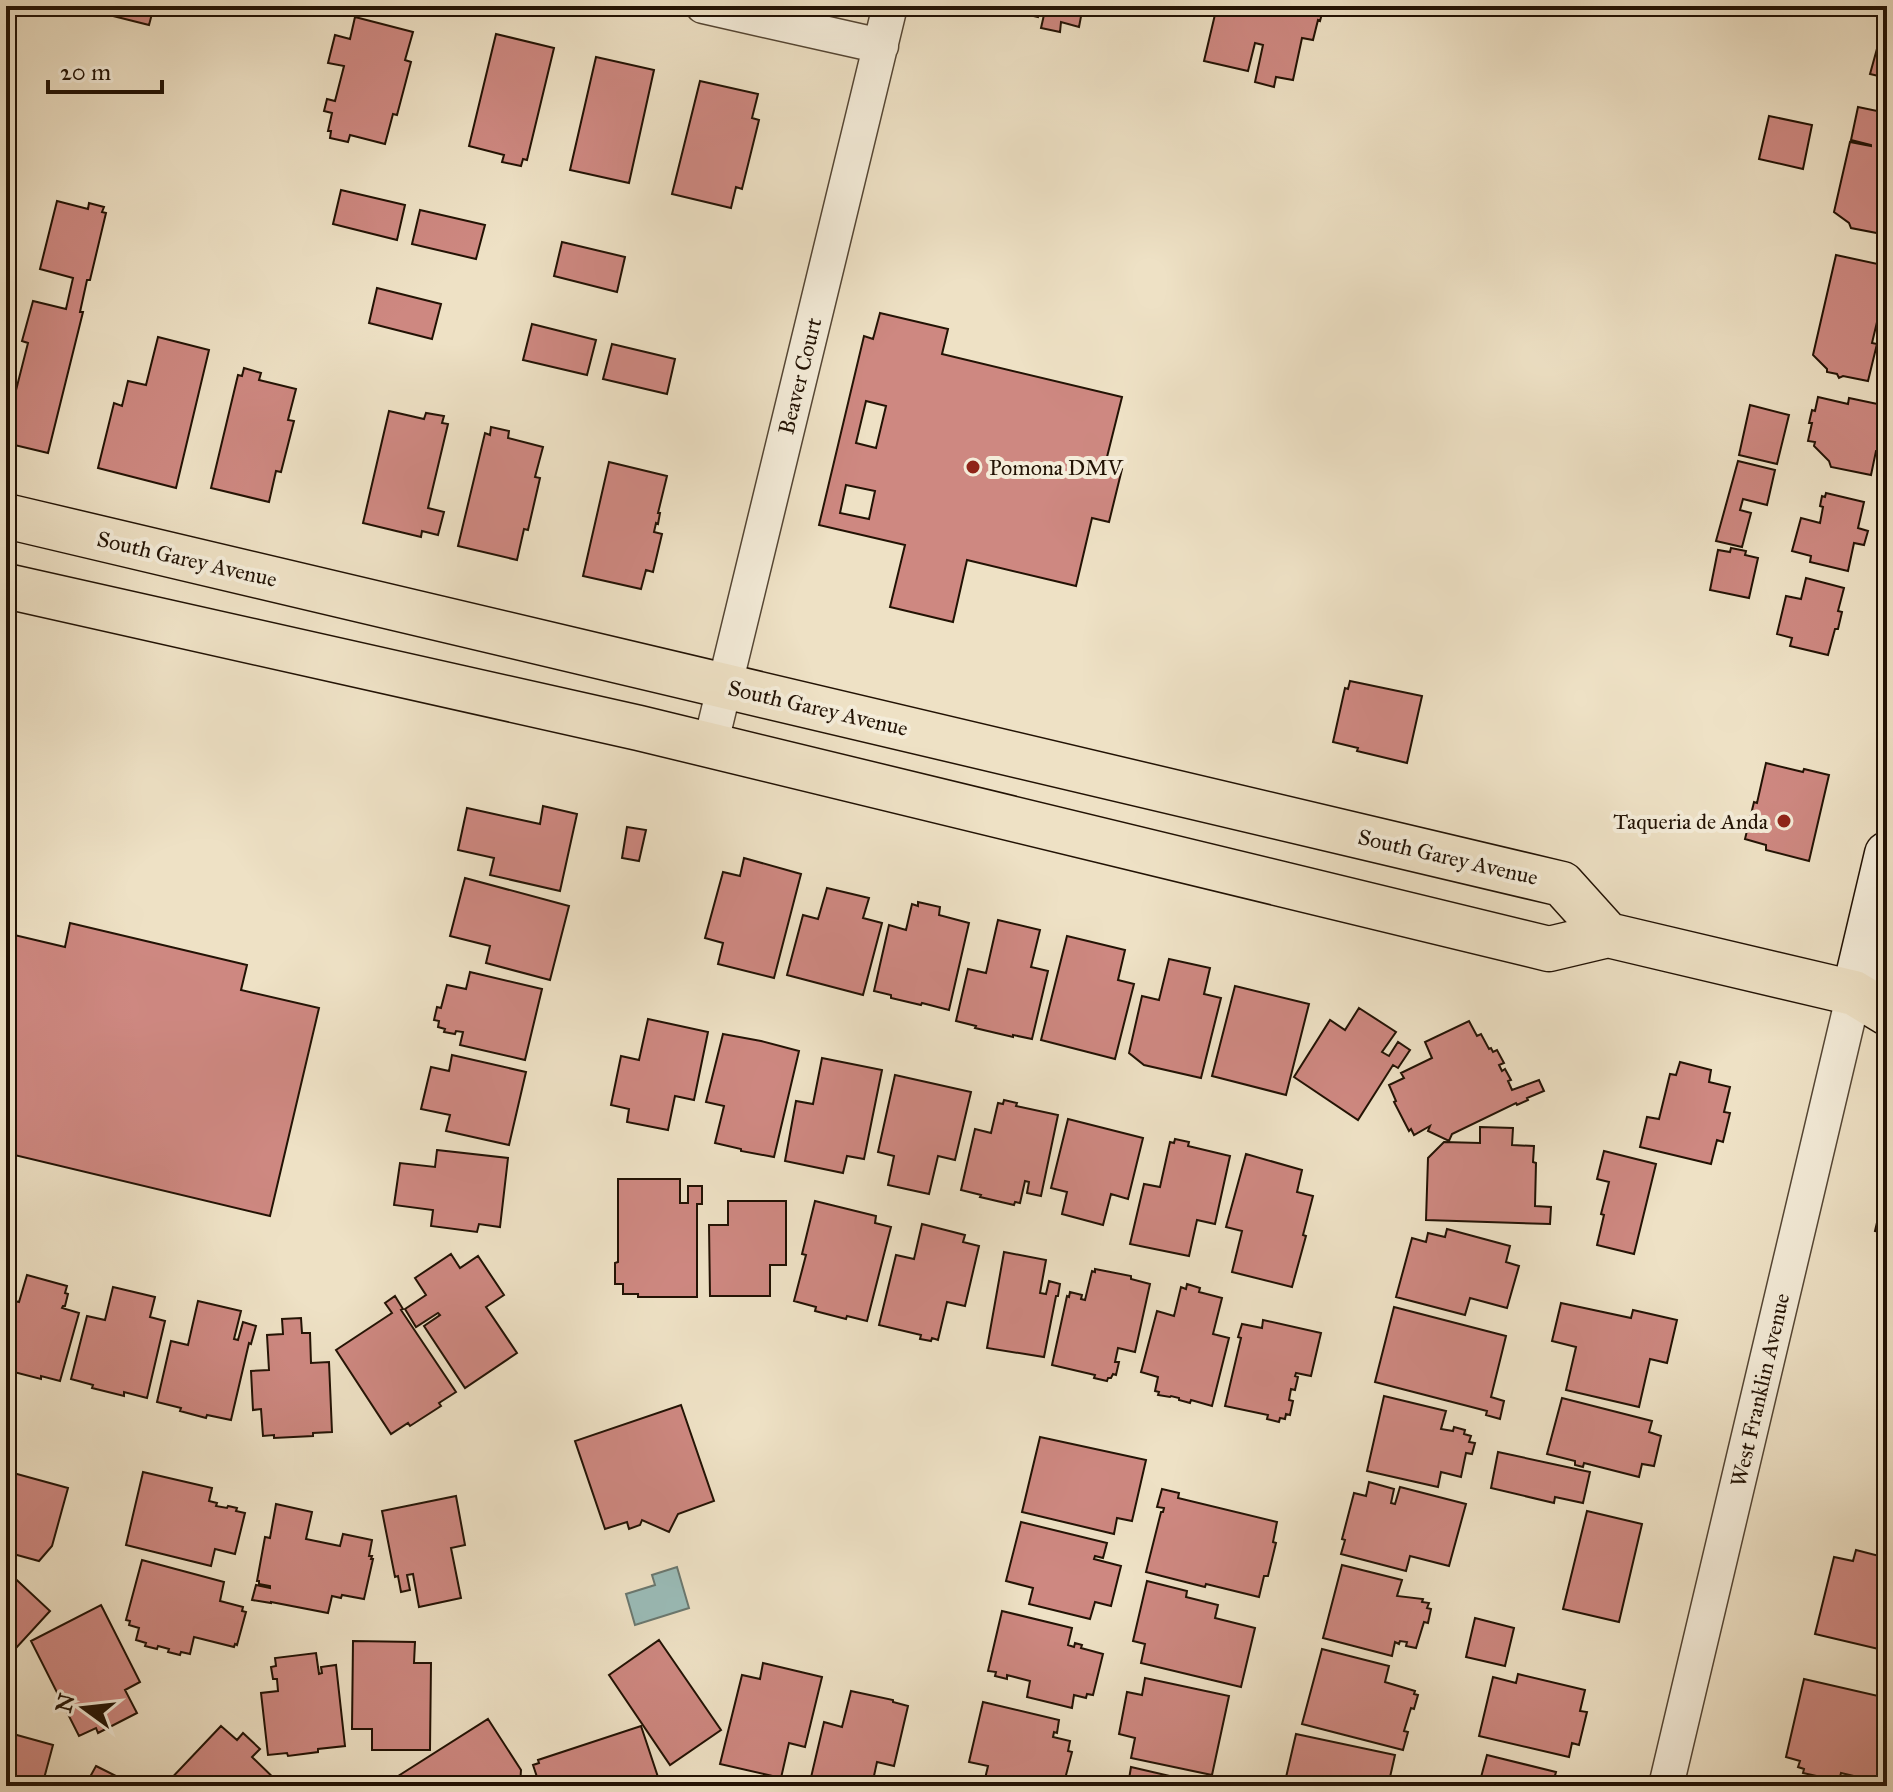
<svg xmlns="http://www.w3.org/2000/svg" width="1893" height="1792" font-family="'IM FELL Great Primer',serif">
  <rect width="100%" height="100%" fill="#eee1c5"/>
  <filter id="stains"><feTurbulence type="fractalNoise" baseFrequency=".0025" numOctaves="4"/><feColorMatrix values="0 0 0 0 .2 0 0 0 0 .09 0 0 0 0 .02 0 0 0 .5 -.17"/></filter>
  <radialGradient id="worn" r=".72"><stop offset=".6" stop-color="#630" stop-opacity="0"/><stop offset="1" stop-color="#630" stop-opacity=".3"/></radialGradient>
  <path fill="#9abcb8" stroke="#6a7870" stroke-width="2" d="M677 1567 689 1608 635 1625 626 1594 655 1585 652 1575Z"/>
  <path fill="#ce8881" stroke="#221204" stroke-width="2" fill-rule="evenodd" d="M86 6H154L149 25 113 16 114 12Z
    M989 6H1041L1038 17Z
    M1046 6H1083L1079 27 1061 22 1060 32 1041 28Z
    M1217 6H1324L1320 21 1318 20 1313 40 1302 38 1293 80 1276 77 1274 87 1255 82 1263 45 1255 43 1248 71 1204 61Z
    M1886 14H1887V78L1870 74 1883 27 1878 26 1881 17 1884 18Z
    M355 17 413 32 405 60 411 62 397 115 393 114 385 144 350 135 348 142 330 138 331 131H328L332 113 324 111 327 99 335 101 344 66 328 63 335 35 350 39Z
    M496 34 554 48 527 160 523 159 521 166 502 162 504 155 469 146Z
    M596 57 654 70 629 183 570 170Z
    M700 81 758 94 752 118 759 120 742 189 736 187 731 208 672 194Z
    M1858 107 1887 113V235L1851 228 1849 223 1834 212 1850 142 1871 146V145L1851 140Z
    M1769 116 1812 125 1803 169 1759 159Z
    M341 190 405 205 397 240 333 224Z
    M57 201 88 209 89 203 104 207 102 212 106 213 90 280H87L80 312H83L48 453 6 443V413L9 401 13 402 28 343 22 341 33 301 66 309 73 278 40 269Z
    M420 210 485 225 476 259 412 244Z
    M562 242 625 257 617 292 554 276Z
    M1836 255 1887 266V303L1882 301 1872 343 1877 344 1868 381 1843 376 1839 378 1837 374 1827 372V369L1813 355Z
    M377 288 441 304 432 339 369 323Z
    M880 313 948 329 942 354 1122 397 1105 465 1122 469 1109 522 1092 518 1076 586 967 560 953 622 890 607 905 545 819 525 864 336 873 339ZM866 401 886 406 876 448 856 443ZM846 485 875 491 869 519 840 513Z
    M532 324 596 340 587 375 523 360Z
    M158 337 209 350 176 488 98 468 114 403 122 406 128 381 146 385Z
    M612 344 675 359 667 394 603 379Z
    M244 368 261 373 259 380 296 389 288 420 294 421 281 472 276 471 269 502 211 488 238 375 242 376Z
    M1818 397 1848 404 1849 398 1887 406 1880 437 1887 439 1885 452 1876 451 1871 475 1831 467 1829 461 1814 446 1815 442 1808 441 1812 423H1809L1812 410 1815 411Z
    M1750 405 1789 415 1777 464 1739 455Z
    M389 411 424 419 426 413 444 416 442 423 448 424 428 508 444 512 438 535 422 531 421 537 363 523Z
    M491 427 509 431 508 438 543 447 535 477 540 478 528 530 524 529 517 560 458 546 485 433 490 435Z
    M1738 461 1775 470 1767 505 1743 499 1740 510 1751 513 1742 547 1716 541Z
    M609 462 667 476 658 513H660L658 524 656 523 654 532 662 534 653 572 646 570 641 589 583 576Z
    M1826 493 1864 502 1858 528 1868 531 1864 545 1854 543 1848 571 1810 562 1811 556 1792 551 1801 518 1820 523 1823 507 1820 506 1822 496 1825 497Z
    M1731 548 1746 551 1745 555 1758 558 1749 598 1710 590 1718 550 1730 552Z
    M1806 578 1844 588 1838 611 1842 612 1838 629H1835L1828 655 1790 646 1792 638 1777 634 1786 596 1801 599Z
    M1350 681 1422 696 1407 763 1357 751 1358 748 1333 742 1345 688 1348 689Z
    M1766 763 1803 772 1804 769 1829 775 1809 861 1766 850V845L1745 839 1754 802 1757 803Z
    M543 806 577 814 560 891 490 875 494 858 458 850 467 808 540 824Z
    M627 827 646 830 639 861 622 858Z
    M744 858 801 874 774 978 718 964 723 943 705 938 723 872 740 876Z
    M465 878 569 906 550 980 486 963 490 946 450 936Z
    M827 888 869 898 863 918 882 923 863 995 787 975 803 915 818 919Z
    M918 902 940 907 939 915 969 923 949 1010 922 1003 921 1005 891 998V995L874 991 889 925 906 930 912 904 918 906Z
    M998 920 1040 930 1031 967 1048 971 1032 1039 1013 1035V1037L975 1028 976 1026 956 1021 968 969 986 973Z
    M70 923 247 965 241 990 319 1008 270 1216 6 1153V933L65 947Z
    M1067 936 1125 950 1118 980 1134 984 1115 1059 1041 1040Z
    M1169 959 1210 968 1204 994 1221 998 1201 1078 1144 1065 1129 1053 1142 996 1159 1000Z
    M470 972 542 989 525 1060 460 1045 463 1032 456 1031 455 1034 444 1032 445 1029 438 1027 439 1021 434 1020 437 1007 441 1008 447 985 466 989Z
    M1235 986 1309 1004 1286 1095 1212 1076Z
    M1359 1008 1396 1032 1382 1052 1389 1056 1398 1042 1410 1050 1398 1068 1393 1065 1358 1120 1294 1077 1330 1020 1345 1030Z
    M648 1019 708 1032 694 1100 675 1096 668 1130 627 1122 629 1109 611 1105 621 1056 639 1060Z
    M1469 1021 1477 1036 1481 1034 1489 1049 1491 1048 1493 1052 1497 1050 1504 1063 1499 1065 1502 1071 1505 1069 1511 1080 1508 1081 1512 1090 1539 1080 1544 1091 1527 1098 1528 1100 1517 1105 1516 1103 1452 1134 1449 1141 1428 1131 1430 1126 1414 1135 1411 1129 1409 1131 1394 1102 1396 1101 1389 1085 1404 1078 1401 1073 1432 1058 1425 1042Z
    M723 1034 761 1041 799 1051 774 1157 741 1151V1149L715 1143 724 1106 706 1102Z
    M452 1055 526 1072 509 1145 446 1131 450 1115 421 1109 431 1067 449 1071Z
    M822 1058 882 1070 864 1159 847 1156 843 1173 785 1161 796 1101 813 1104Z
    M1680 1062 1711 1070 1709 1082 1730 1087 1724 1112 1730 1113 1723 1142 1717 1140 1711 1164 1640 1147 1647 1117 1659 1119 1670 1074 1676 1075Z
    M895 1075 971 1092 955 1160 938 1156 929 1194 888 1185 894 1156 878 1152Z
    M1004 1100 1017 1103 1016 1106 1058 1115 1041 1196 1027 1193 1029 1182 1025 1181 1020 1203 1015 1202 1014 1205 980 1197 981 1195 961 1190 975 1129 991 1133 998 1103 1003 1104Z
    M1068 1119 1143 1138 1128 1199 1111 1194 1103 1225 1062 1214 1067 1192 1051 1188Z
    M1480 1127 1513 1128 1512 1145 1534 1146 1533 1162 1536 1163 1535 1206 1551 1207 1550 1224 1426 1220 1428 1158 1444 1142 1480 1143Z
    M1175 1139 1189 1142 1188 1146 1230 1156 1215 1224 1197 1220 1189 1256 1130 1244 1144 1184 1160 1187 1170 1142 1174 1143Z
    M437 1150 508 1158 500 1227 479 1224 477 1232 431 1226 433 1210 394 1205 400 1163 435 1167Z
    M1604 1151 1656 1164 1634 1254 1597 1245 1604 1215 1601 1214 1609 1182 1597 1179Z
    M1246 1154 1302 1170 1297 1192 1313 1196 1303 1235 1306 1236 1292 1287 1232 1272 1242 1231 1226 1227Z
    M618 1179H680V1203H688V1186H702V1204H697V1297H638V1294H623V1284H615V1263L618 1262Z
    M1887 1180V1234L1875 1231Z
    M728 1201H786V1265H770V1296H710L709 1225H728Z
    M815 1201 876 1216 875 1223 891 1227 867 1321 847 1316 846 1319 815 1311 816 1307 794 1301 806 1255 802 1254Z
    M922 1224 965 1235 963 1242 979 1246 965 1306 947 1302 938 1340 932 1338 931 1341 920 1339 921 1335 879 1325 896 1255 914 1259Z
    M1447 1229 1510 1246 1506 1262 1519 1266 1507 1308 1470 1298 1465 1315 1396 1297 1412 1238 1426 1242 1428 1233 1445 1237Z
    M1004 1252 1046 1260 1040 1293 1046 1294 1049 1281 1060 1284 1058 1296H1056L1044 1357 987 1348Z
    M451 1254 460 1268 478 1256 504 1295 486 1307 517 1353 465 1388 424 1326 440 1315 438 1313 416 1327 405 1309 426 1295 415 1278Z
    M1095 1269 1131 1276V1279L1150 1284 1135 1352 1118 1348 1115 1362H1119L1116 1375 1113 1374 1111 1378H1108L1107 1381 1094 1378 1095 1375 1052 1365 1067 1296 1069 1297 1070 1292 1082 1295 1081 1299 1085 1300 1092 1271 1095 1272Z
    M27 1275 67 1286 65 1293 68 1294 65 1306H63L62 1308 79 1313 60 1381 41 1376V1379L6 1370V1299L19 1302Z
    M1187 1284 1200 1288 1199 1292 1222 1298 1213 1334 1229 1338 1212 1406 1191 1400 1190 1403 1179 1400V1398L1171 1396 1170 1397 1158 1395 1159 1392 1155 1391 1158 1377 1141 1372 1157 1311 1174 1316 1181 1287 1186 1289Z
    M113 1287 155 1297 150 1317 165 1321 147 1398 124 1392V1396L92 1388 93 1385 71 1379 87 1316 105 1320Z
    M395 1296 403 1309 401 1310 456 1392 439 1403 441 1406 410 1426 408 1423 391 1434 336 1350 392 1313 385 1303Z
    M198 1301 241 1311 234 1339 238 1340 243 1322 256 1326 251 1344 249 1343 231 1420 207 1415 206 1418 180 1411 181 1408 157 1402 171 1341 188 1345Z
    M1561 1303 1631 1318 1633 1310 1677 1320 1667 1363 1650 1359 1639 1407 1566 1390 1576 1347 1552 1341Z
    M1394 1307 1506 1336 1491 1397 1504 1401 1500 1419 1486 1415 1487 1411 1375 1382Z
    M301 1318 302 1333H310L311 1363 329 1362 332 1432 313 1433V1436L274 1438V1435L263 1436 261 1409 253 1410 251 1371 269 1370 267 1335 283 1334 282 1319Z
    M1263 1320 1321 1333 1311 1376 1296 1373 1295 1376 1298 1377 1295 1390 1291 1389 1289 1400 1293 1401 1290 1415 1286 1414 1285 1419 1280 1418 1279 1422 1267 1419 1268 1415 1225 1406 1241 1338 1238 1337 1242 1324 1262 1328Z
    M1384 1396 1446 1411 1441 1429 1453 1431 1454 1427 1465 1430 1464 1434 1471 1436 1469 1442 1475 1443 1472 1454 1466 1453 1461 1477 1441 1472 1438 1487 1367 1471Z
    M1562 1398 1652 1421 1649 1432 1661 1436 1654 1466 1642 1464 1639 1477 1584 1463 1583 1467 1575 1465V1461L1547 1454Z
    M681 1405 714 1501 678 1514 669 1532 642 1520 640 1525 629 1529 627 1522 605 1529 575 1441Z
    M1040 1437 1146 1460 1132 1521 1117 1518 1114 1534 1022 1512Z
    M1498 1452 1590 1472 1583 1503 1555 1497 1554 1503 1491 1488Z
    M6 1471 68 1488 52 1546 39 1561 6 1552Z
    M143 1472 212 1488 209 1501 217 1503 216 1506 227 1508 228 1506 237 1508 236 1511 245 1513 235 1554 215 1549 211 1566 126 1545Z
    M1369 1482 1394 1489 1391 1503 1395 1504 1400 1487 1466 1504 1449 1566 1410 1556 1406 1571 1341 1554 1345 1540 1342 1539 1354 1493 1366 1496Z
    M1162 1489 1179 1493 1178 1498 1277 1522 1273 1542 1276 1543 1268 1576H1264L1259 1597 1206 1584 1205 1587 1146 1572 1161 1512H1163L1164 1508 1157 1507Z
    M456 1496 465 1545 451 1548 461 1598 419 1607 413 1574 407 1575 410 1590 401 1592 398 1576 395 1577 382 1511Z
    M276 1504 312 1512 306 1539 340 1546 343 1534 372 1540 369 1556H372L371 1559H373L364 1599 342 1595 341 1598 332 1596 328 1613 271 1602V1603L252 1600 256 1585 270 1588V1586L259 1584V1581H257L265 1537 270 1538Z
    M1587 1511 1642 1524 1619 1622 1563 1609Z
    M1021 1522 1107 1543 1103 1558 1095 1556 1094 1559 1121 1566 1111 1606 1095 1602 1090 1619 1029 1604 1033 1588 1006 1581Z
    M1856 1550 1887 1558V1651L1815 1634 1834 1557 1853 1561Z
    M142 1560 224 1582 220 1601 243 1607 242 1611 246 1612 237 1645 235 1644 234 1647 194 1637 190 1654 181 1652 180 1655 168 1652 169 1649 158 1646 157 1649 145 1646 146 1643 136 1640 139 1628 129 1625 130 1621 126 1620Z
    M1342 1565 1402 1580 1397 1596 1423 1599 1422 1602 1429 1603 1427 1608 1431 1609 1428 1623 1424 1622 1416 1648 1406 1646 1407 1642 1400 1641 1399 1644 1395 1642 1392 1656 1323 1638Z
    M6 1570 50 1611 6 1659Z
    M1147 1581 1187 1591 1186 1597 1218 1605 1215 1618 1255 1628 1241 1687 1141 1663 1145 1644 1133 1641Z
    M101 1605 140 1682 125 1690 137 1713 98 1733 96 1728 79 1736 31 1641Z
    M1002 1611 1072 1628 1068 1645 1074 1647 1075 1643 1082 1645 1081 1648 1103 1654 1093 1695 1087 1694 1086 1698 1074 1695 1072 1708 1027 1697 1030 1681 1007 1675V1679L995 1676 996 1672 988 1671Z
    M1475 1618 1514 1628 1505 1666 1466 1657Z
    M659 1640 721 1730 670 1765 609 1675Z
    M353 1641 415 1642 414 1663H431L430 1750H372V1729H352Z
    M1322 1649 1389 1666 1385 1682 1415 1691 1414 1694 1418 1695 1414 1709 1411 1708 1404 1731 1408 1732 1403 1750 1302 1724Z
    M316 1653 319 1674 322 1673 321 1667 336 1665 345 1746 318 1749V1752L288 1756 287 1753 268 1755 261 1693 278 1691 277 1679H273L271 1667 276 1666 275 1658Z
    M763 1663 822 1677 805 1747 789 1743 781 1778 720 1764 742 1675 760 1679Z
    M1518 1674 1585 1690 1580 1711 1587 1712 1579 1745 1572 1743 1569 1757 1479 1736 1493 1677 1516 1683Z
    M1145 1678 1229 1696 1212 1775 1131 1758 1135 1738 1119 1734 1127 1692 1142 1695Z
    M1804 1679 1887 1698V1786H1875V1781L1841 1773 1839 1781 1803 1773 1804 1769 1798 1767 1800 1761 1786 1757Z
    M851 1691 893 1700V1702L908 1706 894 1766 877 1762 872 1785 875 1786H809L824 1722 842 1727Z
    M983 1702 1059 1720 1057 1733 1054 1732 1053 1737 1070 1741 1068 1751 1072 1752 1065 1779H1063L1059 1786 1049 1784 1048 1786H998L984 1783 988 1766 969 1762Z
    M488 1719 521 1770 520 1786H400L395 1778Z
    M221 1726 237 1740 243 1733 260 1749 252 1757 282 1786 165 1785Z
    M641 1726 661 1786H538L536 1780H538L533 1765 539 1763 538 1760Z
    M6 1732 53 1745 42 1786H6Z
    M1296 1734 1395 1755 1388 1786H1284Z
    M1487 1755 1556 1772 1552 1786H1498L1480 1781Z
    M96 1766 134 1785 85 1786Z
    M1131 1767 1200 1783 1199 1786H1102L1103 1779 1128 1785Z"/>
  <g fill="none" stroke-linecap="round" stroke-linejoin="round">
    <defs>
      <path id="street" d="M703 6 881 46
        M710 746 890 6
        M1666 1786 1854 993"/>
      <path id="secondary" d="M1854 993 1887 854"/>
      <path id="primary" d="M6 516 1562 884 1608 935
        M6 586 639 728 1549 949 1608 935 1854 993 1887 1013"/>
    </defs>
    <use href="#street" stroke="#554634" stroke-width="37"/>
    <use href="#secondary" stroke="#221204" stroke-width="47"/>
    <use href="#primary" stroke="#221204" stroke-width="47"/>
    <use href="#street" stroke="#f4ecd9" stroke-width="34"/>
    <use href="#secondary" stroke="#f4ecd9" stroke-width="44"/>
    <use href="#primary" stroke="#eee1c5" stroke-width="44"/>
  </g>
  <g fill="#8f2418" stroke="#f4ecd9" stroke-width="3">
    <circle cx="973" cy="467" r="8"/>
    <circle cx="1784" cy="821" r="8"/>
  </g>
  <g text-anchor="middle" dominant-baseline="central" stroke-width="8" stroke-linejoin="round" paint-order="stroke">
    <g font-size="22" fill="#221204" stroke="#f4ecd9">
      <text transform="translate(800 376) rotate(-76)">Beaver Court</text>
      <text transform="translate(187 559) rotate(13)">South Garey Avenue</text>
      <text transform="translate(818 708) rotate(13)">South Garey Avenue</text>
      <text transform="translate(1448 857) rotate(13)">South Garey Avenue</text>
      <text transform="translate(1760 1390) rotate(-77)">West Franklin Avenue</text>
    </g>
    <g font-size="22" fill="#221204" stroke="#f4ecd9" text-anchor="start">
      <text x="989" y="467">Pomona DMV</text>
      <text x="1768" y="821" text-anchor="end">Taqueria de Anda</text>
    </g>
  </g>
  <rect width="1893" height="1792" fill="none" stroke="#eee1c5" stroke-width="32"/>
  <rect x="8" y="8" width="1877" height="1776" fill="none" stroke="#221204" stroke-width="4"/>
  <rect x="16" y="16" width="1861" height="1760" fill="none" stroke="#221204" stroke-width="2"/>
  <g transform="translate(84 1708) rotate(285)" stroke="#f4ecd9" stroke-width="6" paint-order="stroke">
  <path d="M0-6L14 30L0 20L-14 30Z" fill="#221204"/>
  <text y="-12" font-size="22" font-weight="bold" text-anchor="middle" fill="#221204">N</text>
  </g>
  <path d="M48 80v12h114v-12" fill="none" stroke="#221204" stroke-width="4"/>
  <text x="60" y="80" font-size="24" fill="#221204" stroke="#f4ecd9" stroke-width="6" paint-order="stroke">20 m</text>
  <rect width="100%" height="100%" filter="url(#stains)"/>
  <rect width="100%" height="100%" fill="url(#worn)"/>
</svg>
